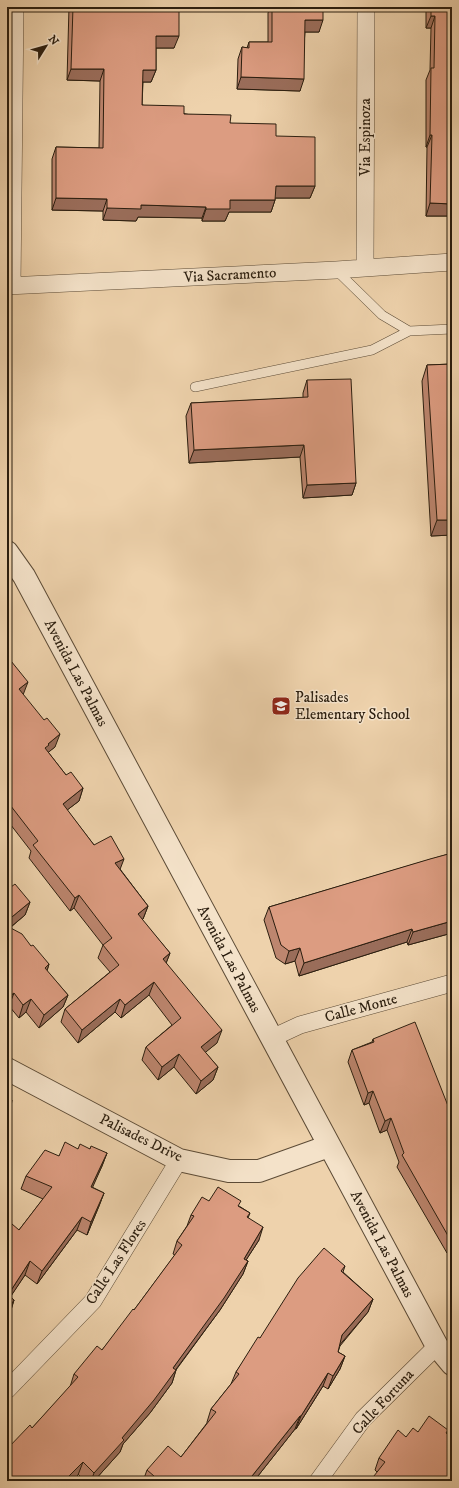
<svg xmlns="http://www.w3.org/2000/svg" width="459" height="1488" font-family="'IM FELL DW Pica',serif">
  <rect width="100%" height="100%" fill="#eed2ac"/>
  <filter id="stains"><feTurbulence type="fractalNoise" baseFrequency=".005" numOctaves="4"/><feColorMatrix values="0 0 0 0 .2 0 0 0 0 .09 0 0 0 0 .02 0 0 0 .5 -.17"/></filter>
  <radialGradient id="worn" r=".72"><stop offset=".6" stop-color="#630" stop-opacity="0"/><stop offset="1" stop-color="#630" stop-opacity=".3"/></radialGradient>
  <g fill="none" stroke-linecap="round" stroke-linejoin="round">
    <defs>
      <path id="service" d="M336 270 382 315 409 331 452 329
        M195 387 372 350 409 331"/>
      <path id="minor" d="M365 267 366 7
        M7 286 336 270 452 262
        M12 286 15 7
        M272 1038 300 1025 452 983
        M7 1390 93 1301 179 1160
        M318 1481 363 1419 437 1346"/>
      <path id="tertiary" d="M7 552 24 576 437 1346 452 1364
        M7 1069 179 1160 229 1171H259L329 1146"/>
    </defs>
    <use href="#service" stroke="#5c4b36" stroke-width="10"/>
    <use href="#minor" stroke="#5c4b36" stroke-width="18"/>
    <use href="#tertiary" stroke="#5c4b36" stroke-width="24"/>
    <use href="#service" stroke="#f4e2c9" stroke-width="9"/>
    <use href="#minor" stroke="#f4e2c9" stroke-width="17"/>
    <use href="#tertiary" stroke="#f4e2c9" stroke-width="22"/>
  </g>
  <path fill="#bd866f" stroke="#2b1e0f" d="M69 7H179L174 48H156V70L151 82H143L142 105 230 123 276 136 315 186 310 198H275V200L271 212H229L225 221H202V218L138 217 136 221 103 220V211L52 210V159L56 147 99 148 100 81 67 80Z
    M270 7H323L319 32H305L300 91 237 89 238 59 242 47 247 48 249 42H268V13Z
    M426 7H452V216H426L427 147H426V80L430 70 431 28H426Z
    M452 364V535L431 536 422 381 427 365Z
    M307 380 356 483 352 495 303 498 300 457 189 463 186 416 191 403 303 398V393Z
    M7 665 23 695 55 747 48 752 66 775 83 788 79 801 67 810 94 845 120 869 148 906 143 919 142 920 170 953 166 963 217 1043 205 1052 218 1067 213 1080 196 1094 174 1067 158 1080 142 1060 146 1047 172 1025 149 995 121 1018 115 1012 78 1043 61 1022 65 1009 110 972 98 958 103 945 74 908 70 911 29 858 31 851 7 820Z
    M452 853V933L408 945 407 942 299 976 295 961 285 964 276 958 264 920 269 907Z
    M7 890 30 902 25 915 10 928 31 946 49 964 47 971 68 995 63 1007 39 1028 26 1012 19 1018 9 1006 7 1008Z
    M373 1039 452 1116V1250L447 1253 397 1167 399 1162 387 1130 380 1133 369 1103 364 1105 348 1062 352 1050 372 1042Z
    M78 1149H90L107 1153 102 1166 92 1187 104 1193 99 1206 87 1235 77 1230 37 1284 25 1275 10 1297 14 1300 10 1313 7 1317 19 1230 43 1199 21 1189 26 1176 59 1156Z
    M209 1201 239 1206 250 1213 248 1218 259 1240 246 1260 248 1261 243 1274 220 1310 176 1370 172 1383 150 1413 123 1444 120 1452 94 1481H85L32 1428 70 1387 74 1374 102 1350 134 1310 175 1255 173 1254 177 1241 187 1226 191 1215Z
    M345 1266 343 1272 373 1299 368 1312 340 1346 338 1352 345 1356 340 1369 328 1389 323 1386 296 1429H295L254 1481H143L147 1470 181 1457 207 1423V1422L211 1409 231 1384 236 1372 260 1338Z
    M448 1430 447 1433 377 1472 375 1470 379 1458 406 1437 418 1432Z"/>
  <path fill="#9a6d5a" stroke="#2b1e0f" d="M209 7H248L247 8H209Z
    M431 16H435L431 28H426Z
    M305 20H323L319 32H301Z
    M156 36H179L174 48H152Z
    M71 69H104L100 81 67 80Z
    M143 70H156L151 82H139Z
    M241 77 304 79 300 91 237 89Z
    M430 135H432L427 147H426Z
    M276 186H315L310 198H271Z
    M56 198 107 199 103 211 52 210Z
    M230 200H275L271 212H229L225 221H202L206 209Z
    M430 203 452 204V216H426Z
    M141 205 206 207 202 218 138 217 136 221 103 220 107 208Z
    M304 445 300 457 189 463 194 450Z
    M356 483 352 495 303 498 307 485Z
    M437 520H452V535L431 536Z
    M28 682 23 695 19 689Z
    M60 734 55 747 45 755V748L48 744Z
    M83 788 79 801 58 817 63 804Z
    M124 859 119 872 115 863Z
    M79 895 74 908 70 911 75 898Z
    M30 902 25 915 7 930V921Z
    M148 906 143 919 133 927 138 914Z
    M452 921V933L408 945 413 932Z
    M412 929 407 942 299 976 304 963Z
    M300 948 295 961 285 964 289 951Z
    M170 953 165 966 163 959Z
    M49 964 45 977V968Z
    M154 982 149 995 121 1018 125 1005Z
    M14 993 9 1006 7 1008V998Z
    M68 995 63 1007 39 1028 44 1015Z
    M31 999 26 1012 19 1018 23 1005Z
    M120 999 115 1012 78 1043 82 1030Z
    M222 1030 217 1043 196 1060 201 1047Z
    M179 1054 174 1067 158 1080 162 1067Z
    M218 1067 213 1080 196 1094 201 1081Z
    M373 1091 369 1103 364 1105 368 1093Z
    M391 1118 387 1130 380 1133 385 1121Z
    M107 1153 102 1166 87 1200 91 1187Z
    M104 1193 99 1206 87 1235 91 1222Z
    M82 1217 77 1230 37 1284 42 1271Z
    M263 1227 259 1240 239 1271 244 1259Z
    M452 1240V1250L447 1253 451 1241Z
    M30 1261 25 1275 7 1302 8 1295Z
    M248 1261 243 1274 220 1310 168 1380 173 1368Z
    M373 1299 368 1312 337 1348 342 1335Z
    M14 1300 10 1313 7 1317V1311Z
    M345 1356 340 1369 328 1389 333 1376Z
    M176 1370 172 1383 150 1413 123 1444 120 1452 94 1481H91L94 1473Z
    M328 1373 323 1386 296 1429 301 1416Z
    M300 1416 295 1429 254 1481H248Z
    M83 1462 78 1475 72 1481H64Z"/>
  <path fill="#dc9c81" stroke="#2b1e0f" d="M73 7H179V36H156V70H143L142 105 184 106V114L231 115 230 123 276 124V136L315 137V186H276L275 200H230V209H206V207L141 205V209L107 208V199L56 198V147L103 148 104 69H71Z
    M272 7H323V20H305L304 79 241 77 242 47 249 48V42H272Z
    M431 7H452V204L430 203 432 135H430L431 68H434L435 16H431Z
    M452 364V520H437L427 365Z
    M351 379 356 483 307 485 304 445 194 450 191 403 308 397 307 380Z
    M11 661 28 682 19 689 44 720 47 718 60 734 48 744 49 745 45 748 66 775 71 772 83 788 63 804 94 845 111 836 124 859 115 863 148 906 138 914 170 953 163 959 222 1030 201 1047 218 1067 201 1081 179 1054 162 1067 146 1047 181 1018 154 982 125 1005 120 999 82 1030 65 1009 119 965 103 945 112 938 79 895 75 898 33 845 38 841 7 801V798L11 794 7 789V665Z
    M452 853V921L413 932 412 929 304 963 300 948 289 951 281 945 269 907 430 859Z
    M15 884 30 902 7 921V890Z
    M7 926 22 934 31 946 33 945 49 964 45 968 68 995 44 1015 31 999 23 1005 14 993 7 998Z
    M415 1022 452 1116V1240L451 1241 402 1155 404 1153 391 1118 385 1121 373 1091 368 1093 352 1050 374 1042 373 1039Z
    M7 1099 12 1100 8 1126H7Z
    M65 1142 78 1149 80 1144 90 1149 91 1146 107 1153 91 1187 104 1193 91 1222 82 1217 42 1271 30 1261 8 1295 14 1300 7 1311V1230L12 1224 19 1230 52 1187 26 1176 45 1150 59 1156Z
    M218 1187 241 1201 238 1206 250 1213 247 1217 263 1227 244 1259 248 1261 224 1298 173 1368 176 1370 154 1400 122 1438 124 1440 94 1473 83 1462 64 1481H7V1449L30 1425 32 1428 78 1377 74 1374 97 1346 102 1350 133 1309 134 1310 182 1245 177 1241 194 1216 191 1215 202 1197 209 1201Z
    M324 1248 345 1266 341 1271 373 1299 342 1335 338 1352 345 1356 333 1376 328 1373 301 1416H300L248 1481H149L154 1476 147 1470 168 1446 181 1457 216 1412 211 1409 239 1374 236 1372 258 1337 260 1338 298 1278Z
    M429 1416 448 1430 446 1433 452 1437V1481H370L385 1462 379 1458 398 1430 406 1437 413 1428 418 1432Z"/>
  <defs>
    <symbol id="school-square" viewBox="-11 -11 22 22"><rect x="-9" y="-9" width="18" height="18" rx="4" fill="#8f2418" stroke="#f4e2c9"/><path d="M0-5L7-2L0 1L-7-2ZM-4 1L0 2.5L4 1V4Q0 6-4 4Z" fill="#fff"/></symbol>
  </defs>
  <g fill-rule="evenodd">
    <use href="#school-square" x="270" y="695" width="22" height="22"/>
  </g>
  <g text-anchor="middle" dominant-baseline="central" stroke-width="3" stroke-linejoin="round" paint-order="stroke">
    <g font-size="15" fill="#2b1e0f" stroke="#f4e2c9">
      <text transform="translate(365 137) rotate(-90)">Via Espinoza</text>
      <text transform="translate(230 275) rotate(-3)">Via Sacramento</text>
      <text transform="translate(76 673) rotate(62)">Avenida Las Palmas</text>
      <text transform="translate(229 959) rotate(62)">Avenida Las Palmas</text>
      <text transform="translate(361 1008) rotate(-15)">Calle Monte</text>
      <text transform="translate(141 1138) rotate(26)">Palisades Drive</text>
      <text transform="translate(382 1244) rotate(62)">Avenida Las Palmas</text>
      <text transform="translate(116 1262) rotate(-57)">Calle Las Flores</text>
      <text transform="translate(383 1402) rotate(-47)">Calle Fortuna</text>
    </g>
    <g font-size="15" fill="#2b1e0f" stroke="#f4e2c9" text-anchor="start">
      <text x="295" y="697">Palisades<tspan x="295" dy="17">Elementary School</tspan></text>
    </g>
  </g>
  <rect width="459" height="1488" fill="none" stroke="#eed2ac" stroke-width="24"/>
  <rect x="8" y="8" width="443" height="1472" fill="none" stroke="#2b1e0f" stroke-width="2"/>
  <rect x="12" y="12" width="435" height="1464" fill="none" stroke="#2b1e0f"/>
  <g transform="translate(46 46) rotate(53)" stroke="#f4e2c9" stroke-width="3" paint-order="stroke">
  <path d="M0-3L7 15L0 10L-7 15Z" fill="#2b1e0f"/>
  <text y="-6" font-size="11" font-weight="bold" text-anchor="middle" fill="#2b1e0f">N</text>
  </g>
  <rect width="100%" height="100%" filter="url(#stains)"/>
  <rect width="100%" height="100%" fill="url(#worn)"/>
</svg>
